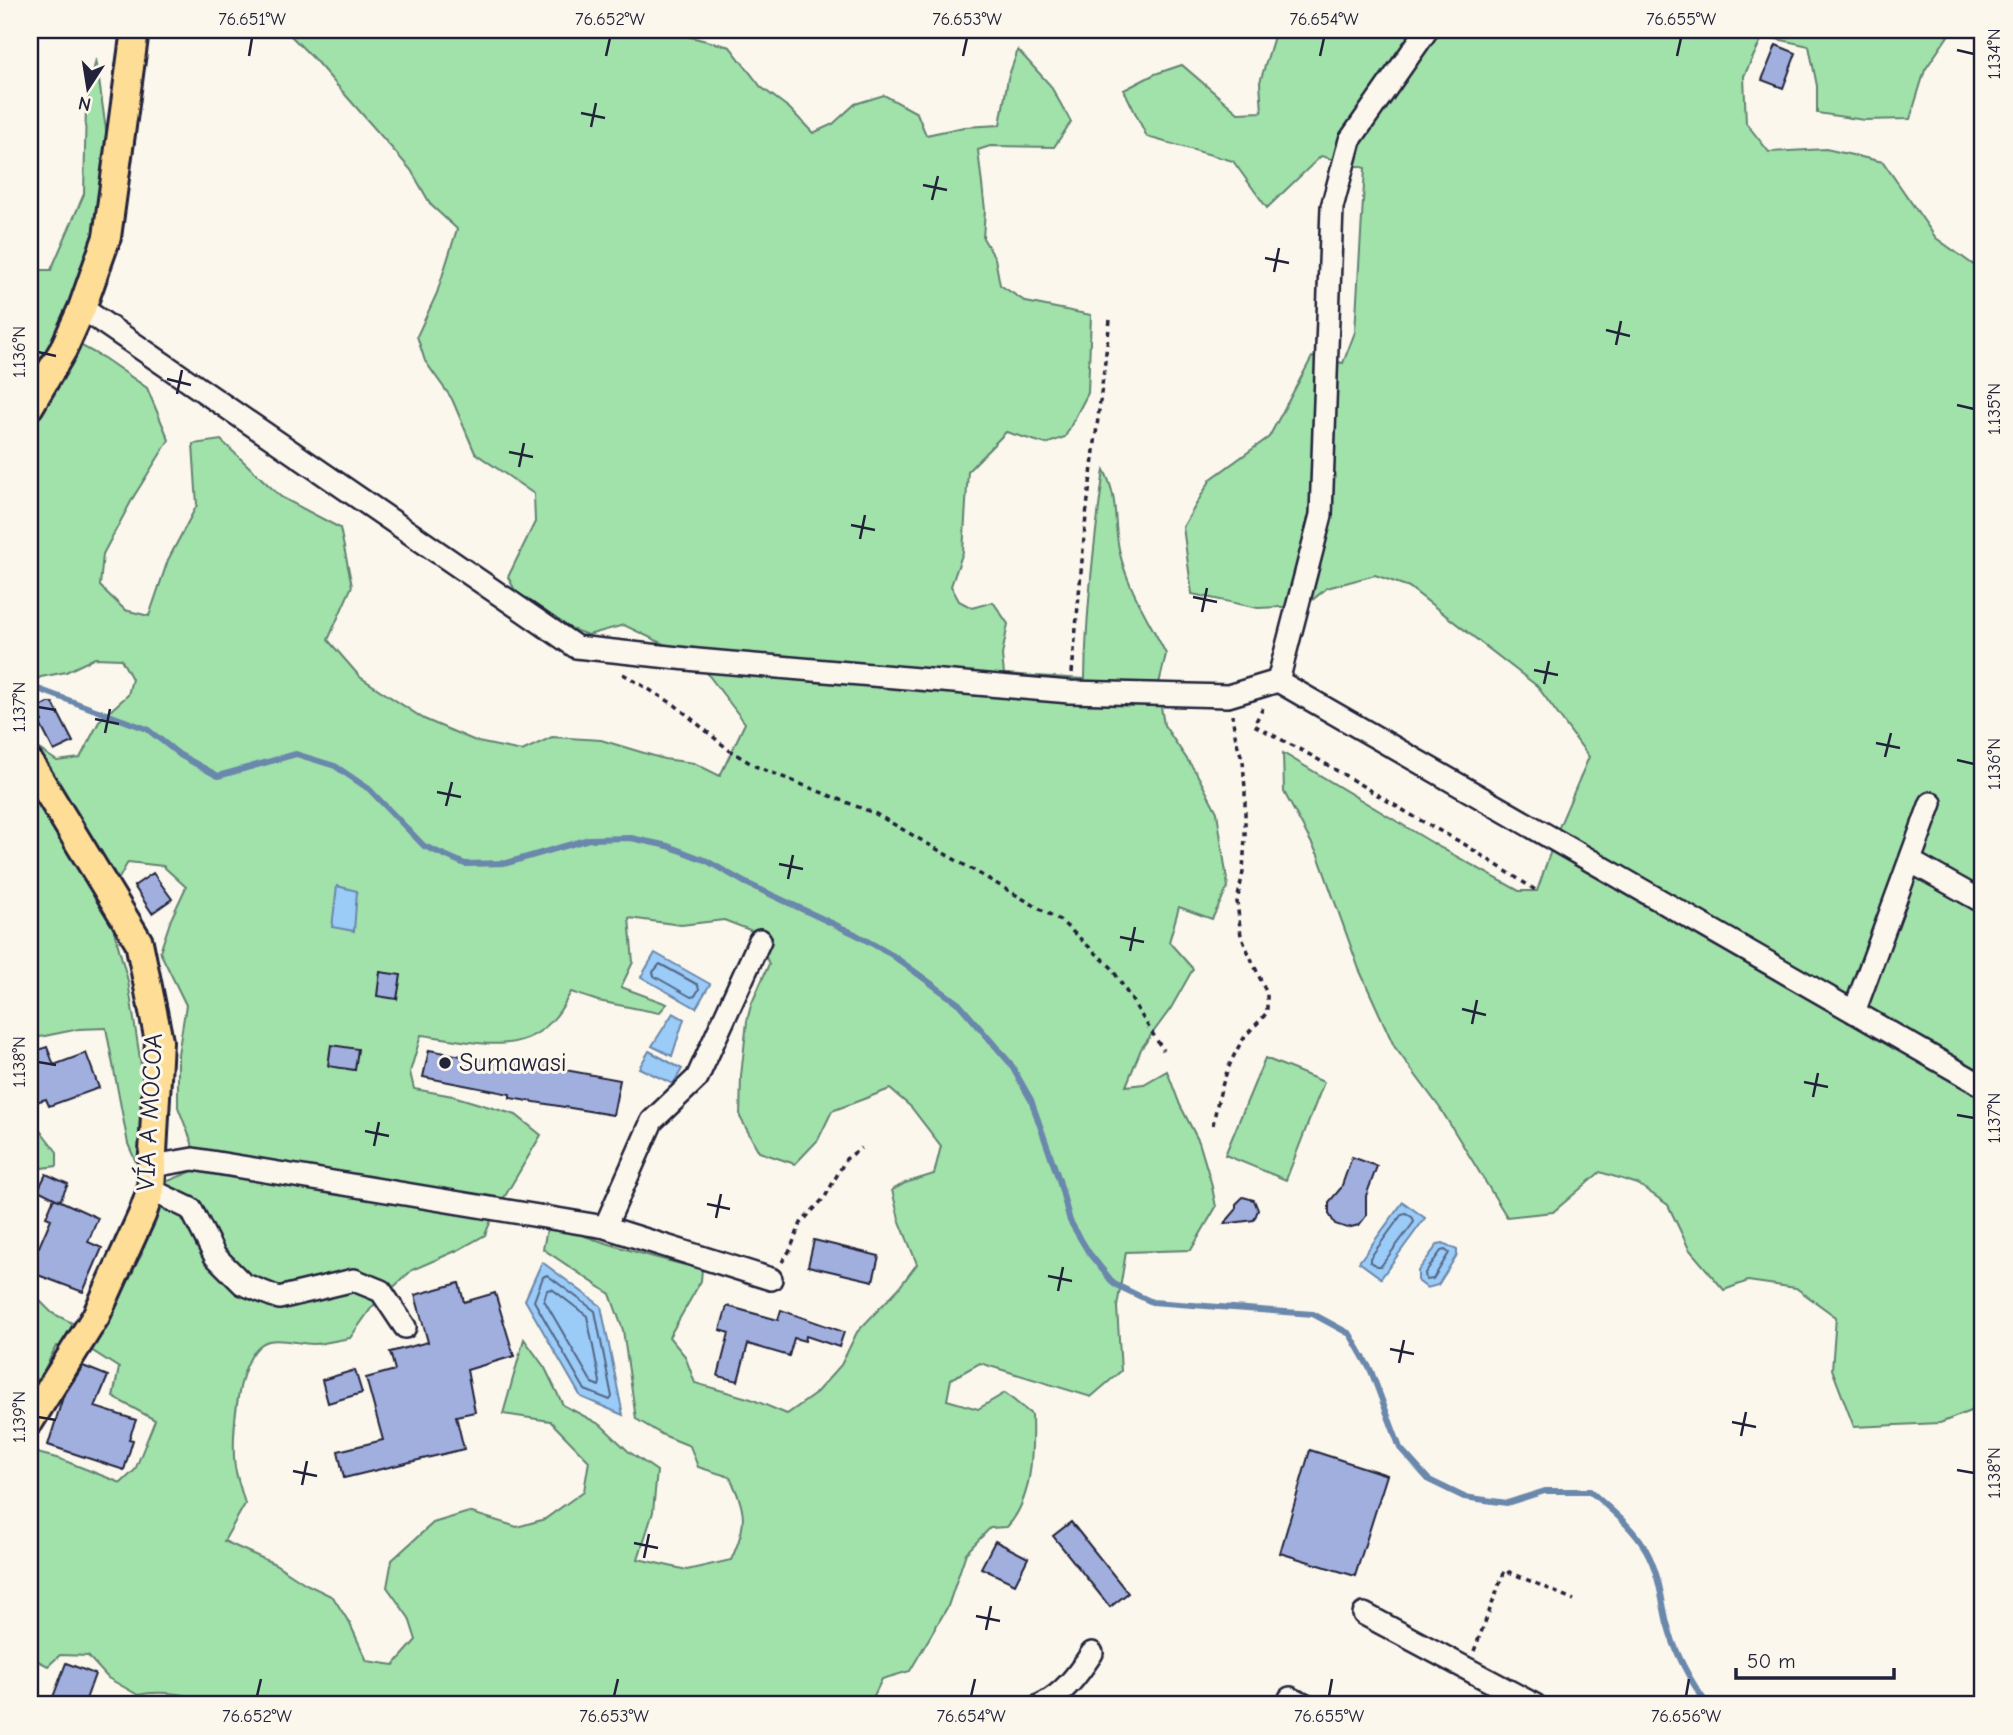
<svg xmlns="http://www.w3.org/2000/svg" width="2013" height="1735" font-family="'Comic Neue',sans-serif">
  <rect width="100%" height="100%" fill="#fbf7ec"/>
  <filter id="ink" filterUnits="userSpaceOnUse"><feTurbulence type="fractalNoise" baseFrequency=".0143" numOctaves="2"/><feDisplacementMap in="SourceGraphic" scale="14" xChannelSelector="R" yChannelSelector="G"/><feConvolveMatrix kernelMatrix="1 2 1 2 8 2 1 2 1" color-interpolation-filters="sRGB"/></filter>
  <g filter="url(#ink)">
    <path fill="#a1e1aa" stroke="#628272" stroke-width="2" fill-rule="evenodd" d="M285 30H663L730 47 761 87 789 108 813 133 833 124 855 104 884 95 917 113 926 135 964 127 1000 125 1008 78 1018 50 1050 85 1071 122 1054 147 990 146 978 150 985 210 983 238 995 258 1000 285 1026 302 1091 315 1088 393 1065 437 1046 444 1006 432 968 471 963 552 951 586 959 601 972 608 993 602 1008 624 1002 655 1004 674 1085 679C1086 608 1094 540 1104 470 1119 499 1113 519 1119 549 1126 586 1149 620 1166 654L1158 688 1164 725 1197 774 1217 812 1228 887 1212 919 1179 907 1169 942 1193 969 1171 1008 1141 1049 1126 1086 1144 1084 1167 1071 1180 1105 1199 1142 1211 1182 1216 1207 1191 1250 1126 1252 1117 1307 1121 1371 1091 1397 980 1363 951 1379 947 1400 978 1409 1005 1393 1032 1415C1033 1451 1033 1499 1007 1527L990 1528 966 1553 948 1606 910 1671 882 1679 871 1702 873 1705H223C195 1698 167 1688 138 1695L108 1678 88 1656 60 1655 48 1666 30 1657V1451L60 1459 121 1483 135 1470 155 1420 113 1397 119 1368 91 1350 56 1346 42 1375 30 1388V1291L52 1313 96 1335 142 1254V1215L168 1181 195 1170 192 1143 178 1107V1054L186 1005 160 952 171 919 186 887 163 866 128 862 106 902 128 981 145 1091 148 1136 139 1169 128 1144 106 1028 79 1029 30 1039V743L57 761 80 758 100 720 128 695 132 679 121 659 95 658 66 672 41 677 30 682V270H51L84 194 86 105 96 59 108 144 87 269 56 332 104 358 147 388 169 440 134 496 103 554 100 586 125 610 149 616 168 560 197 505 193 444 221 440 281 497 340 528 352 586 328 640 360 677 424 719 478 742 522 751 552 737 601 740 664 759 694 763 720 776 745 723 697 660 624 625 588 635 545 620 519 598 508 577 535 522 534 494 475 453 452 399 425 361 417 336 437 293 457 229 431 205 411 170 314 59ZM629 918 681 925 724 920 755 932 769 964 751 1005 747 1021 741 1076 740 1117 759 1152 795 1164 818 1140 832 1111 890 1089 911 1107 941 1146 934 1174 905 1183 892 1190 899 1219 917 1264 898 1289 857 1332 841 1365 814 1395 787 1414 751 1399 695 1383 685 1356 669 1337 701 1281 702 1269C667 1261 634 1252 600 1241 582 1236 567 1228 548 1224L543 1249 610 1294 623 1330 636 1419 663 1435 690 1446 698 1467 730 1477C746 1512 748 1523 731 1560L687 1570 638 1559 653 1512 657 1471 628 1451 601 1425 563 1405 545 1368 524 1339 503 1414 550 1421 589 1461 584 1491 545 1519 517 1527 469 1512 433 1523 392 1560 387 1587 409 1618 416 1640 394 1665 367 1661 350 1624 333 1597 306 1584 275 1564 224 1541 245 1504C242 1492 237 1479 235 1467 231 1440 236 1349 269 1341 282 1338 299 1344 313 1344 325 1344 338 1340 350 1338L372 1307 412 1270 458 1250 485 1235 492 1218 541 1135 516 1115 453 1096 414 1089 410 1072 421 1035C468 1040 522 1060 556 1016 562 1009 566 1000 571 992L598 1001 659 1013 667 1004 621 987 633 962Z
      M1276 30H1952L1925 70 1910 119 1864 120 1817 113V86L1809 46 1763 36 1744 76 1746 123 1769 152 1826 149 1883 162 1936 238 1975 266H1983V1406L1940 1423 1854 1427 1832 1369 1836 1317 1796 1288 1748 1281 1724 1290 1689 1249 1668 1205 1638 1184 1600 1172 1553 1212 1507 1217 1440 1108 1394 1046 1359 969 1318 855 1284 792 1283 753 1441 848 1519 891H1537L1559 827 1589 757 1537 686 1409 587 1375 575 1327 588 1305 606 1258 608 1192 594 1183 527 1211 479 1269 437 1312 357 1343 363 1355 332 1365 168 1321 156 1267 208 1233 161 1147 137 1124 90 1155 74 1182 65 1238 113 1262 112 1260 82Z
      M1265 1058 1324 1082 1286 1180 1225 1155Z
      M30 1117 57 1152V1166L34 1169 30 1180Z"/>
    <path fill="#9bcbf7" stroke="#6b87ac" stroke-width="2" d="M337 886 357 891 354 931 332 927Z
      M655 953 710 984 696 1008 641 977Z
      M673 1013 684 1019 672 1056 652 1046Z
      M649 1051 682 1069 673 1084 639 1068Z
      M1403 1202 1425 1218 1381 1278 1359 1262Z
      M1443 1243 1457 1250V1255L1438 1285 1427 1288 1418 1281V1271L1438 1244Z
      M542 1262 601 1306 623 1415 581 1397 525 1300Z"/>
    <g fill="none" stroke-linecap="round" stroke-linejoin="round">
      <path stroke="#526686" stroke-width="2" d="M660 964 698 985 699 989 695 996 691 997 654 976 653 972Z
        M1406 1213 1413 1218 1414 1222 1381 1266H1377L1370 1262V1258L1402 1214Z
        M1445 1250 1449 1253 1433 1279 1426 1280 1425 1273 1441 1251Z
        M547 1275 595 1311 612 1397 610 1400 585 1390 534 1301 543 1277Z
        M552 1289 587 1316 600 1382 599 1386 592 1383 544 1300 547 1290Z"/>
      <path stroke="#6b87ac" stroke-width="6" d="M30 686 147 729 180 755 218 776 296 754 335 766 369 789 424 846 465 864 507 863 589 839 631 838 668 846 707 861 744 882 855 934 892 955 959 1004 1010 1063 1031 1100 1059 1180 1070 1221 1089 1253 1114 1284 1152 1302 1313 1314 1350 1334 1371 1371 1400 1448 1429 1480 1464 1497 1507 1503 1545 1491H1590C1610 1509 1633 1527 1646 1550 1659 1573 1661 1597 1667 1623 1675 1652 1690 1681 1708 1705"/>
    </g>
    <path fill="#a1afdf" stroke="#22223b" stroke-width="2" d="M1776 45 1796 53 1783 88 1762 80Z
      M48 703H53L73 742 54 751 39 722 42 721 35 709Z
      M153 873 172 899 152 913 134 886Z
      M380 972 401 975 397 999 377 996Z
      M331 1045 358 1049 355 1070 328 1066Z
      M47 1047 54 1065 86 1053 99 1088 49 1106 46 1099 36 1102 30 1085 39 1082 30 1053Z
      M429 1050 515 1066 516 1059 539 1063 538 1065 620 1080 613 1115 510 1098V1094L423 1077Z
      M1352 1157 1377 1166 1366 1196V1216L1359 1225 1347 1228 1335 1224 1329 1214V1202L1341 1188Z
      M46 1174 68 1184 60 1201 38 1190Z
      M1243 1197 1254 1200 1258 1210 1254 1220 1224 1224 1236 1210V1204Z
      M54 1198 98 1218 88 1242 102 1248 83 1292 30 1272V1264L37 1246 39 1247 51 1219 46 1217Z
      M814 1240 879 1256 873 1281 808 1266Z
      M459 1283 464 1302 495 1293 514 1356 467 1370 475 1412 456 1416 464 1449 344 1478 338 1451 383 1440 366 1378 395 1370 390 1352 428 1342 415 1295Z
      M727 1306 778 1320 781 1310 844 1332 839 1347 806 1336 805 1341 794 1338 789 1356 748 1344 738 1381 718 1376 729 1333 720 1330Z
      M83 1366 108 1376 95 1407 136 1420 129 1439 133 1440 124 1470 48 1445 63 1397Z
      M355 1370 362 1393 328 1403 322 1380Z
      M1310 1450 1387 1475 1355 1576 1280 1553Z
      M1071 1522 1128 1593 1110 1607 1053 1536Z
      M995 1541 1028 1558 1015 1584 981 1568Z
      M66 1663 95 1674 84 1705H50Z"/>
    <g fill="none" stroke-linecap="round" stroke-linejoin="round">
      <defs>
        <path id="minor" d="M82 308 576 647 697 660 1070 692 1228 696 1278 681 1983 1086
          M1278 681 1321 515 1332 207 1350 140 1427 30
          M1910 861 1983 902
          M1854 1012 1931 803
          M153 1166 193 1159 605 1227 771 1279
          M151 1190 191 1209 215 1256 243 1284 279 1298 354 1280 381 1291 405 1327
          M605 1227 652 1121 697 1078 760 940
          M1364 1614 1535 1705
          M1290 1698 1304 1705
          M1041 1705C1064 1694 1078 1674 1092 1653"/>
        <path id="major" d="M30 406 63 350 82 308 107 237 135 30
          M30 763 139 942 159 1041 151 1190 142 1215 96 1316 30 1421"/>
      </defs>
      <use href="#minor" stroke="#22223b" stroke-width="26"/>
      <use href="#major" stroke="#22223b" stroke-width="32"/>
      <path stroke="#22223b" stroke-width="3.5" stroke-dasharray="5 5" stroke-linecap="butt" d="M1072 673 1086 516 1110 320
        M623 674 675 705 729 750 755 766 876 814 1061 921 1111 967 1163 1050
        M1263 708 1254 725 1314 757 1418 819 1464 844 1537 891
        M1213 1125C1218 1096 1226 1067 1242 1041 1248 1031 1260 1022 1267 1012V994L1241 936 1237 902 1243 872 1245 837V789L1243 761 1236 740 1232 715
        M782 1262 790 1250 801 1223 825 1197 846 1159 861 1148
        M1474 1651 1505 1570 1574 1600"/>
      <use href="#minor" stroke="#fbf7ec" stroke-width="21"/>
      <use href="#major" stroke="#fedd96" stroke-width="26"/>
    </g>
  </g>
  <path fill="none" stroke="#22223b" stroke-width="2.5" d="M1957 50 1974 54M249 56 252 38M606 56 610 38M963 56 967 38M1320 56 1324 38M1677 56 1681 38M581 113 605 118M591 127 596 103M923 185 947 190M932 200 938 176M1265 258 1289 263M1274 272 1279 248M1606 330 1630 336M1616 345 1621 321M38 352 56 356M167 379 191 385M177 394 182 370M1957 405 1974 409M509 452 533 457M519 467 524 443M851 525 875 530M860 539 865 515M1193 597 1217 602M1202 612 1207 588M1534 670 1558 675M1544 684 1549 661M38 707 56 710M95 719 119 724M105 733 110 709M1876 743 1900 748M1885 757 1891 733M1957 760 1974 764M437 792 461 797M446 806 452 782M779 864 803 869M788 879 793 855M1120 937 1144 942M1130 951 1135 927M1462 1009 1486 1015M1472 1024 1477 1000M38 1062 56 1065M1804 1082 1828 1087M1813 1097 1818 1073M1957 1115 1974 1118M365 1131 389 1136M374 1146 379 1122M707 1204 730 1209M716 1218 721 1194M1048 1276 1072 1281M1058 1291 1063 1267M1390 1349 1414 1354M1399 1363 1404 1340M38 1417 56 1420M1732 1422 1756 1427M1741 1436 1746 1412M1957 1470 1974 1473M293 1471 317 1476M302 1485 307 1461M634 1543 658 1548M644 1558 649 1534M976 1616 1000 1621M986 1630 991 1606M257 1696 261 1679M614 1696 618 1679M971 1696 975 1679M1329 1696 1332 1679M1686 1696 1689 1679"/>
  <circle fill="#22223b" stroke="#fbf7ec" stroke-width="2.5" cx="445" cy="1063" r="7"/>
  <g text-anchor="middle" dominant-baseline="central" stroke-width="6" stroke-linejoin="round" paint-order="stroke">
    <g font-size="26" fill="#22223b" stroke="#fbf7ec" text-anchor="start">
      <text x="459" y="1063">Sumawasi</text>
    </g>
    <g font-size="26" fill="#22223b" stroke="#fbf7ec">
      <text transform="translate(150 1112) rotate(-87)">VÍA A MOCOA</text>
    </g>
  </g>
  <rect width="2013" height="1735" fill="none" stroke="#fbf7ec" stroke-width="77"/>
  <g transform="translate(88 88) rotate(192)" stroke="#fbf7ec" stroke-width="5" paint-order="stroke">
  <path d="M0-5L12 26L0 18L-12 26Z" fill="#22223b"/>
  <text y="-10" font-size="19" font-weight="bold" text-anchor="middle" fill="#22223b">N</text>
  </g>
  <path d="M1736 1668v10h158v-10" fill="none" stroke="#22223b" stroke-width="3.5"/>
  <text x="1747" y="1668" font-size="21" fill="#22223b" stroke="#fbf7ec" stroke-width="5" paint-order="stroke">50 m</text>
  <rect x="38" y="38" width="1936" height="1658" fill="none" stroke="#22223b" stroke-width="2.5"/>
  <g font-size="18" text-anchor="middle" fill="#22223b">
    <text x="252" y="25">76.651°W</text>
    <text x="610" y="25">76.652°W</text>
    <text x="967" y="25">76.653°W</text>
    <text x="1324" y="25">76.654°W</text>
    <text x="1681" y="25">76.655°W</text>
    <text transform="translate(1994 54) rotate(-90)" y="6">1.134°N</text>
    <text transform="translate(19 352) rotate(-90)" y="6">1.136°N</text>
    <text transform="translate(1994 409) rotate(-90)" y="6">1.135°N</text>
    <text transform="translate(19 707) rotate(-90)" y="6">1.137°N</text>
    <text transform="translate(1994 764) rotate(-90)" y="6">1.136°N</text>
    <text transform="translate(19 1062) rotate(-90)" y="6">1.138°N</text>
    <text transform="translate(1994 1118) rotate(-90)" y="6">1.137°N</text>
    <text transform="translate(19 1417) rotate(-90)" y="6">1.139°N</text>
    <text transform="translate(1994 1473) rotate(-90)" y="6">1.138°N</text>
    <text x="257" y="1722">76.652°W</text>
    <text x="614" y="1722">76.653°W</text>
    <text x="971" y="1722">76.654°W</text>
    <text x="1329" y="1722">76.655°W</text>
    <text x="1686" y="1722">76.656°W</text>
  </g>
</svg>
